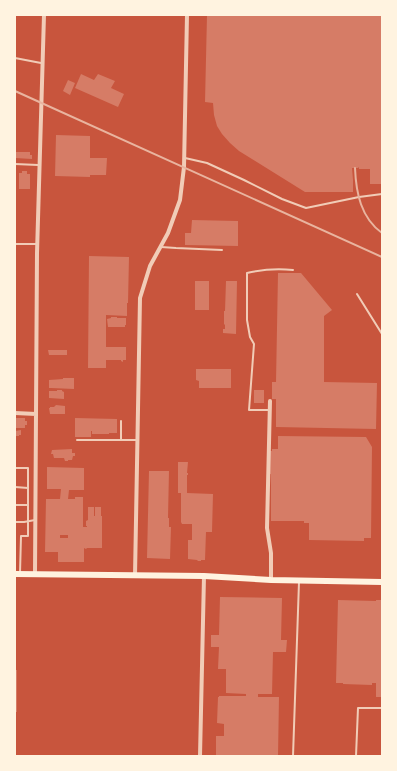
<svg xmlns="http://www.w3.org/2000/svg" width="397" height="771" font-family="'Sofia Sans Condensed',sans-serif">
  <rect width="100%" height="100%" fill="#c8553d"/>
  <path fill="#d67c66" fill-rule="evenodd" d="M207 15H382V184H370V169H359V167L358 168H352L353 180V192H305L239 151 230 143 222 134 217 126 214 115 213 103 205 102Z
    M81 74 94 80 98 74 115 81 111 88 124 94 118 107 75 88Z
    M68 80 75 83 70 95 63 91Z
    M56 135 90 136V158H107L106 175H90V177L55 176Z
    M15 152H30V155H32V159L15 158Z
    M22 171H27V174H30V189H19V173H22Z
    M192 220 238 221V246L185 245V233H191Z
    M89 256 129 257 128 303H127V316L106 315V347H126V360H123V362L121 361V360H106V368H88Z
    M278 273H301L332 310 324 316V382L377 383 376 429 276 427V399H272V382H276Z
    M195 281H209V310H195Z
    M226 281H237L236 334 223 333V329H225V325L224 324V311H225Z
    M111 317H117V318H126V325H125V327H108L107 319 111 318Z
    M48 350H67V355H49Z
    M196 369H231V388H199V381L196 380Z
    M63 378H74V389L51 388H49V380L63 379Z
    M57 390H62V391L64 392V399L49 398V391H57Z
    M254 390H264V403H254Z
    M56 405 65 406V414H50L49 408H50V407H54Z
    M15 418H25V421H27V425H25V428H15Z
    M75 418 117 419V433H109V432V434H92V431H91V437H75Z
    M21 430V435H19V436H15V431Z
    M278 436 366 437 372 447 371 538H364V541L309 540V523H304V521H271V474H270V451H272V449H278Z
    M72 449V453H75V456H73L72 460H68V461H65L64 458H54L53 454H51L52 450Z
    M178 462H188L187 473H188V475H187V493L213 494 212 532H206L205 560H201V561H198L197 560 188 559V540H192V524H182L181 522V493H178Z
    M47 467 84 468V490H69L68 499H75V497H83V527H87V526H86V521L88 520V507H94V516H95V507H101V516H102V548H87L86 549 84 548V562H58V552H45L46 499H60L61 489H47ZM60 535H68V538H60Z
    M149 471H169L168 518H169V527H171L170 559 147 558Z
    M220 597 282 598 281 640H287L286 652H273L272 694H258V697H279L278 756H216V736H224V724L217 723 218 697H219V696H246V694L226 693V669H218L219 647H211V635H219Z
    M338 600 376 601V600H382V697H376V683H372V685L343 684V683H336Z
    M15 670H17V712H15Z"/>
  <g fill="none" stroke-linecap="round" stroke-linejoin="round">
    <path stroke="#f1ccb7" stroke-width="2" d="M15 58 41 63
      M185 158 207 163 244 180 282 199 306 208 359 197 382 194
      M15 164 38 165
      M15 244H36
      M161 247 176 248 222 250
      M357 294 382 334
      M269 410H249L254 344 250 337 247 320V273C264 269 276 268 293 270
      M77 440H137
      M121 440V421
      M15 468H28V536H21L20 573
      M15 487 28 488
      M15 505H28
      M15 522H24L35 520
      M293 756 299 582
      M356 756 358 708H382"/>
    <path stroke="#f1ccb7" stroke-width="4" d="M270 401 267 528 271 553V580
      M15 413 36 414
      M35 574 37 253 44 15
      M135 576 140 298 150 266 168 233 180 200 184 167 187 15
      M200 756 204 576"/>
    <path stroke="#fff3e0" stroke-width="6" d="M15 574 204 576 271 580 382 582"/>
    <path stroke="#e9b49f" stroke-width="2" d="M15 91 382 257
      M355 168C356 193 361 218 382 233"/>
  </g>
  <rect width="397" height="771" fill="none" stroke="#fff3e0" stroke-width="32"/>
</svg>
